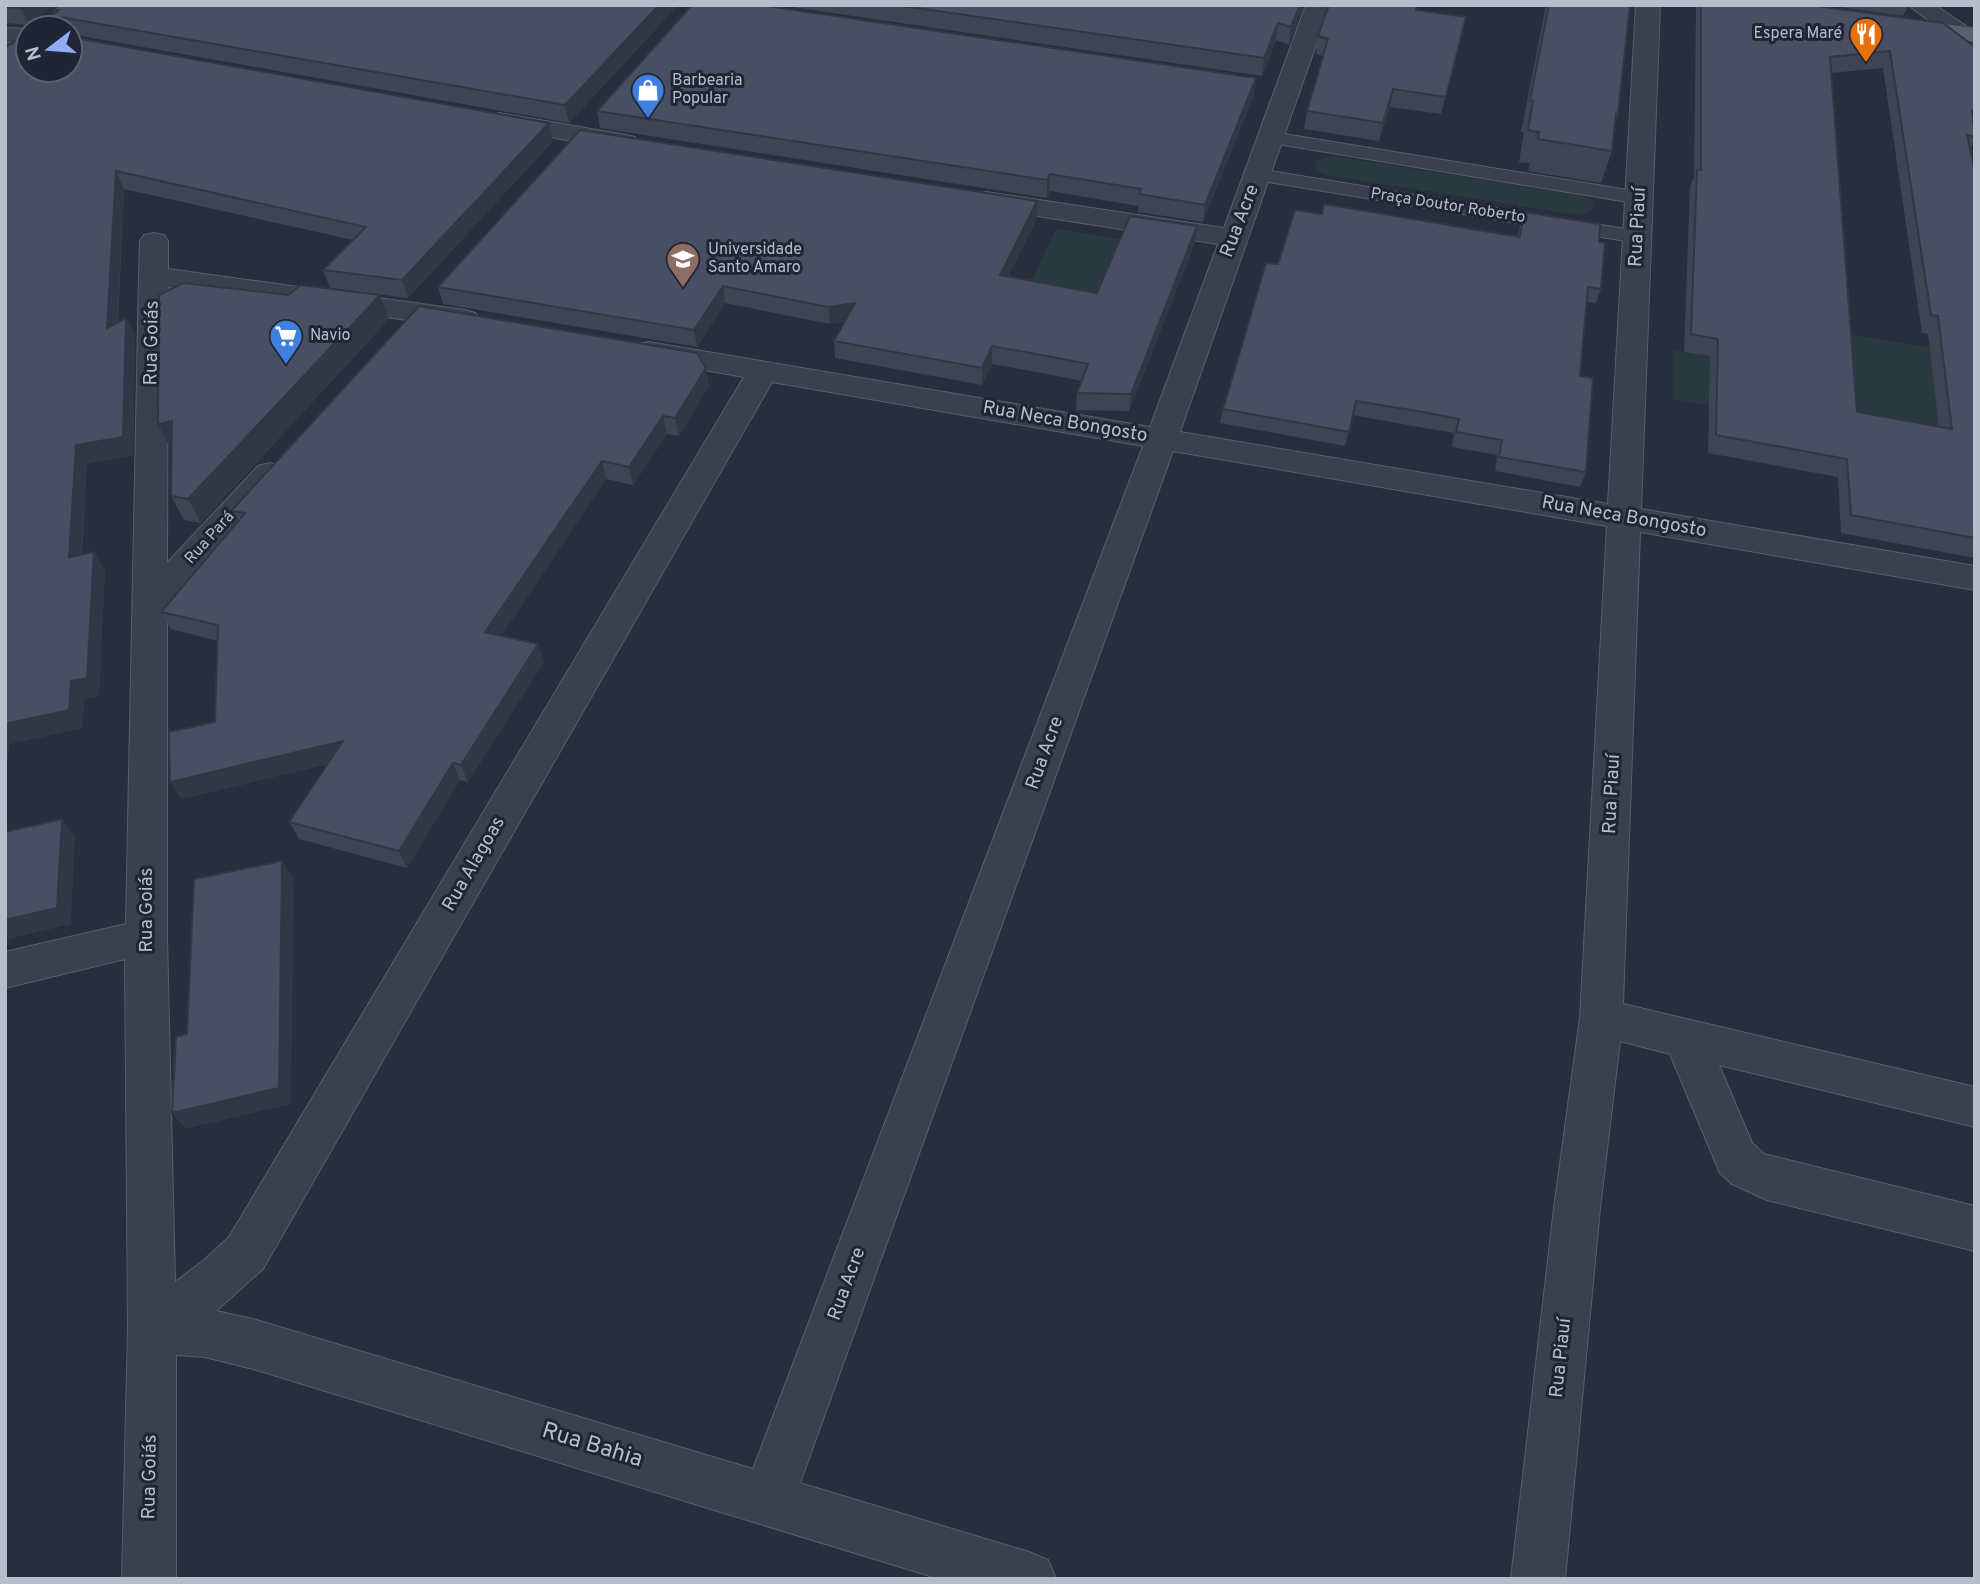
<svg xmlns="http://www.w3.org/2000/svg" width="1980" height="1584" font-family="Overpass,sans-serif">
  <rect width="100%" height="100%" fill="#272e3e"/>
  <path fill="#293a3f" d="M1332 156 1580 195 1589 199 1594 205 1590 212 1577 215 1326 175 1316 170 1315 161Z
    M1056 229 1126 240 1096 310 1024 297Z
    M1841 333 1975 355 1941 446 1673 399 1675 350 1843 379Z"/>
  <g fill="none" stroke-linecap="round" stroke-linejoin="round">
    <defs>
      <path id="service" d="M1272 132 1640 192 1650 198 1640 204 1265 142 1263 138 1265 134Z
        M1258 169 1638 231 1645 233 1648 237 1645 241 1638 243 1251 179 1248 175Z"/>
      <path id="minor" d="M1306 5H1330L1180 432 1608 504 1636 5H1660L1641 509 1975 566V590L1640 532 1623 1004 1975 1087V1127L1719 1065 1752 1143 1764 1154 1975 1206V1251L1767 1200 1732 1184 1720 1173 1670 1054 1620 1041 1600 1208 1565 1579H1511L1554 1208 1580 1018 1607 526 1173 451 800 1483 1029 1552 1048 1560 1056 1579H940L253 1369 205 1357 176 1355V1579H122L128 1329 125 959 5 988V952L126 924 139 276 140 241 144 235 154 233 164 235 168 241V269L465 310 475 313 480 319 475 325 465 328 168 287 167 563 258 466 269 463 280 466 285 474 167 607V937L175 1282 203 1261 229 1237 744 377 638 358 634 351 638 344 649 342 1150 427 1218 244 986 208 976 206 972 200 976 194 986 192 1224 228ZM772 382 1143 446 753 1469 253 1319 216 1311 263 1269Z
        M1908 5H1935L1975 32V50L1966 48Z
        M5 28 28 29V43L5 42Z
        M499 113 626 135 635 137 639 143 635 149 626 151 490 126 486 121 490 116Z"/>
      <path id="primary" d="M1904 19 1975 28V42L1896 31 1892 26 1896 21Z"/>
    </defs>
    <use href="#service" stroke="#585e6c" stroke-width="2"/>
    <use href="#minor" stroke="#585e6c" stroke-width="2"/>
    <use href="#primary" stroke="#444958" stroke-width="2"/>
    <use href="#service" fill="#3a404e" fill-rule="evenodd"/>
    <use href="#minor" fill="#3a404e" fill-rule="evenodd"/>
    <use href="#primary" fill="#595f6e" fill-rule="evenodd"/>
  </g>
  <path fill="#3e4454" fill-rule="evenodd" d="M5 5H53L29 25 5 23Z
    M59 5H678L569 123 70 34V28H34L55 13 53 10Z
    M778 5H1304L1289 45 1276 40 1262 76Z
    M1418 5 1417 11 1466 17 1441 114 1390 107 1379 141 1304 129 1307 111 1323 56 1316 54 1318 36Z
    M1546 5H1630L1618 114 1614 126 1612 151 1601 183 1528 171 1530 163 1519 162 1524 132H1521Z
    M1696 5H1809L1975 47V139L1970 148 1975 172V558L1841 533 1838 477 1708 453 1710 356 1684 352 1690 187 1694 177ZM1883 68 1922 333 1928 334 1939 427 1857 412 1831 73Z
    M1825 5H1908L1903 16Z
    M5 48 549 123 553 141 408 298 330 288 323 270 353 240 124 189 118 322 126 318 135 336 133 455 87 464 82 555 105 570 99 696 84 699 82 728 9 744 5 780Z
    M1254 95 1203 222 1138 212V206L1050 191 1047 198 600 128 597 111Z
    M1037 201V218L1008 276 1097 293 1197 226 1195 243 1129 411 1076 410 1077 393 1082 381 1031 371 992 364 982 385 835 358 834 341 844 322 830 324 725 303 697 347 443 304 438 287Z
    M1524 212 1599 242 1601 289 1596 303 1587 302 1580 376 1586 472 1580 487 1495 471 1497 455 1452 447 1454 433 1413 426 1353 415 1345 446 1220 423 1223 409 1278 264 1518 237 1520 226Z
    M289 295H380L389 319 201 523 184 520 171 496V448H170Z
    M706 368 709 386 679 436 667 434 633 485 606 479 501 636 544 662 468 782 460 780 407 868 299 839 289 822 328 764 181 799 215 722 217 641 171 629 161 612 237 523 231 511Z"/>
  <path fill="#323745" d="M24 5H53L29 25 21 8Z
    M659 5H678L569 123 565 105Z
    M1300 5H1304L1289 45 1291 27Z
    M60 17 66 28H61Z
    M1278 23 1276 40 1262 76 1264 58Z
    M1256 78 1254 95 1203 222 1205 205Z
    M1393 89 1390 107 1379 141 1383 123Z
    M549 123 553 141 408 298 402 280Z
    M116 171 124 189 116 346 107 328Z
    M1050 174V191L1047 198V180Z
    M1037 201V218L1000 292V275Z
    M1197 226 1195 243 1129 411 1131 394Z
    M723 286 725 303 697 347 694 330Z
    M380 295 389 319 201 523 188 499Z
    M855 303 856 320 830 324 828 307Z
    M126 318 135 336 133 455 87 464 80 575 69 557 76 445Z
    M992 346V364L982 385V368Z
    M706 368 709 386 679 436 675 418Z
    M663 416 667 434 633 485 629 467Z
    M172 421 184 445 170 448 158 424Z
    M602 461 606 479 492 650 485 632Z
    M94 552 105 570 99 696 84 699 82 728 9 744 5 780V724L71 681Z
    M538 644 544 662 468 782 461 765Z
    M343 741 352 758 181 799 170 782Z
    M453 763 460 780 407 868 399 851Z
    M62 819 75 836 71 924 5 940V920Z
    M282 861 294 879 291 1104 186 1129 172 1113 280 1014Z"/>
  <path fill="#484f62" stroke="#323745" stroke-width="2" fill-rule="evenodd" d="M5 5H24L21 8 5 7Z
    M59 5H659L565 105 60 17 61 28H34L59 10H53Z
    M692 5H761L1256 78 1205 205 1139 194 1141 189 1050 174 1047 180 597 111Z
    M896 5H1300L1291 27 1278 23 1264 58Z
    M1329 5H1417L1416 10 1466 17 1446 97 1393 89 1383 123 1307 111 1328 39 1318 36Z
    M1549 5H1630L1618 114 1616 113 1612 151 1538 139 1539 132 1528 130 1533 101 1530 100Z
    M1701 5H1809L1943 23 1975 47V111H1972L1975 137 1967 135 1975 172V538L1851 515 1847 459 1716 435 1718 339 1691 334 1697 170H1701ZM1890 51 1931 315 1938 316 1952 429 1857 412 1830 57Z
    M28 32V70H70V37L549 123 402 280 323 270 366 227 116 171 107 328 126 318 123 437 76 445 69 557 94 552 87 678 71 681 69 710 5 724V48Z
    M580 130 1037 201 1000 275 1097 293 1130 216 1197 226 1131 394 1077 393 1088 364 1031 353 992 346 982 368 834 341 855 303 828 307 723 286 694 330 438 287Z
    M1324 204 1520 237 1524 212 1600 224 1599 242 1605 243 1601 289 1588 287 1580 376 1593 378 1586 472 1499 457 1502 440 1456 432 1459 419 1417 411 1356 401 1349 432 1223 409 1266 263 1278 264 1295 210 1322 214Z
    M183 283 289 295 300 285 380 295 188 499 171 496 172 421 158 424 159 295Z
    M419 306 697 353 706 368 675 418 663 416 629 467 602 461 485 632 538 644 461 765 453 763 399 851 289 822 343 741 170 782 169 732 215 722 218 625 161 612 245 513 231 511Z
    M62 819 57 908 5 920V832Z
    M282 861 279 1088 172 1113 176 1037 187 1034 194 879Z"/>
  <defs>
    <symbol id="restaurant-pin" viewBox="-11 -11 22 30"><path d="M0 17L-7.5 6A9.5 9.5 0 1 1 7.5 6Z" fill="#e8710a" stroke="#1f2534"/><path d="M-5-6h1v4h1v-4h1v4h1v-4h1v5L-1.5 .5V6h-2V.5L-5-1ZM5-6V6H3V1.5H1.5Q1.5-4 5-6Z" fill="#fff"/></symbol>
    <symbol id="shop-pin" viewBox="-11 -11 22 30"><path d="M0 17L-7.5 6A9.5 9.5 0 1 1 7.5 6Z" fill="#3f7fe0" stroke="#1f2534"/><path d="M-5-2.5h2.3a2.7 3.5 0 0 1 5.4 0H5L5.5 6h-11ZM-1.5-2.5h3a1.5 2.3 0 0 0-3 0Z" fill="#fff"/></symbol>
    <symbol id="university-pin" viewBox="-11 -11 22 30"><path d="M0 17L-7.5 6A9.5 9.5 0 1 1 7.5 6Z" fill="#8d6e63" stroke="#1f2534"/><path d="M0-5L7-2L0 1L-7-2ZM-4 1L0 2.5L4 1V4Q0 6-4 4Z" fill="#fff"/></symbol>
    <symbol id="supermarket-pin" viewBox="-11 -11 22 30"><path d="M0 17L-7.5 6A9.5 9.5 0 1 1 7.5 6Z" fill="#3f7fe0" stroke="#1f2534"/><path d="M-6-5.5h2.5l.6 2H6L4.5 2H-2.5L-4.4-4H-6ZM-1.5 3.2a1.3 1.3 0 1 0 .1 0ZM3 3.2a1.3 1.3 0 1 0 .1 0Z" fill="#fff"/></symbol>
  </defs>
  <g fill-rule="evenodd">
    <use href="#restaurant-pin" x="1847" y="15" width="38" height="52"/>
    <use href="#shop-pin" x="629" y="71" width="38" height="52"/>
    <use href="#university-pin" x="664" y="240" width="38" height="52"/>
    <use href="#supermarket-pin" x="267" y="317" width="38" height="52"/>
  </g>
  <g text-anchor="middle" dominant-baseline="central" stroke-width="6" stroke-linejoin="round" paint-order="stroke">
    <g font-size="16" fill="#b7bcc9" stroke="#1f2534" text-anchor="start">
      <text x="1842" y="34" text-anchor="end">Espera Maré</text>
      <text x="672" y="81">Barbearia<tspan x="672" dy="18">Popular</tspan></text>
      <text x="708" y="250">Universidade<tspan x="708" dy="18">Santo Amaro</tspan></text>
      <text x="310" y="336">Navio</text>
    </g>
    <g font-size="16" fill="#b7bcc9" stroke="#1f2534">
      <text transform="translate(1448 206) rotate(9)">Praça Doutor Roberto</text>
      <text transform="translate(210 538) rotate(-48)">Rua Pará</text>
    </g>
    <g font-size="19" fill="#b7bcc9" stroke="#1f2534">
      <text transform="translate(1240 221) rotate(-69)">Rua Acre</text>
      <text transform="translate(1638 227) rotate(-87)">Rua Piauí</text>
      <text transform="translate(152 343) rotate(-89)">Rua Goiás</text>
      <text transform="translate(1065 422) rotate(10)">Rua Neca Bongosto</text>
      <text transform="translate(1624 517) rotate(10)">Rua Neca Bongosto</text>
      <text transform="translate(1045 753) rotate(-70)">Rua Acre</text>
      <text transform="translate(1612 794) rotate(-87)">Rua Piauí</text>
      <text transform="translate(474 864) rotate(-60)">Rua Alagoas</text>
      <text transform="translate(147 910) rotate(-90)">Rua Goiás</text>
      <text transform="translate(847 1284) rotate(-70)">Rua Acre</text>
      <text transform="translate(1561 1358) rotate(-84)">Rua Piauí</text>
      <text transform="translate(150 1477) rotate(-89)">Rua Goiás</text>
    </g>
    <g font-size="23" fill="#b7bcc9" stroke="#1f2534">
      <text transform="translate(592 1446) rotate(17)">Rua Bahia</text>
    </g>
  </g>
  <rect width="1980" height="1584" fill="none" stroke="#b7bcc9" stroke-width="14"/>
  <g transform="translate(49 49) rotate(254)"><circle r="33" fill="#1f2534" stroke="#5c6170" stroke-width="2"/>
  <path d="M0-5L12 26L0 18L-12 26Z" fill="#93abf2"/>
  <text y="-10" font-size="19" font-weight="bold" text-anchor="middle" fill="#b7bcc9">N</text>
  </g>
</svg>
